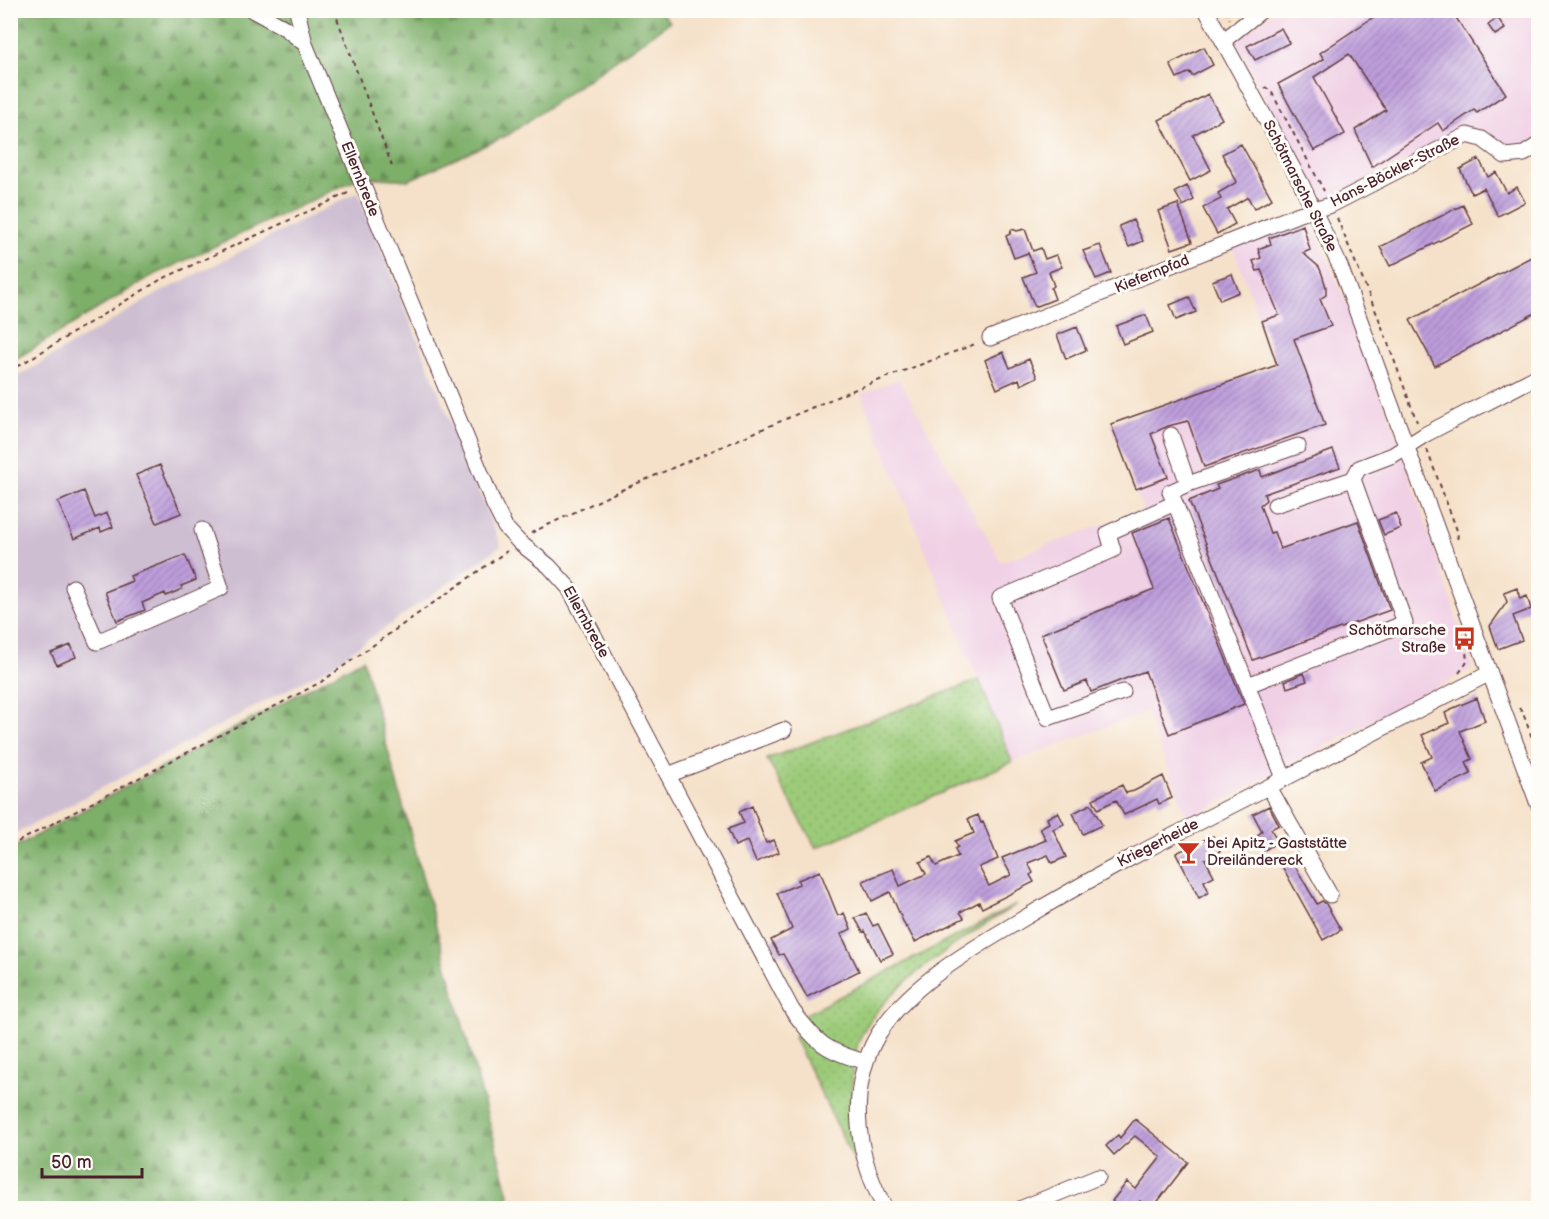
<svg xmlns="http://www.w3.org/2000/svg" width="1549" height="1219" font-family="'Balsamiq Sans',sans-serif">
  <defs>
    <pattern id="green-dots" width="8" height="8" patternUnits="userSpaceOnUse" patternTransform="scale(1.5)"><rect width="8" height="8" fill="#9ccb79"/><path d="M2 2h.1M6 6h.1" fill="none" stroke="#88ae69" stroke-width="1.8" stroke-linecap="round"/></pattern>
    <pattern id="forest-firs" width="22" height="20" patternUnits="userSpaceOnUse" patternTransform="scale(1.5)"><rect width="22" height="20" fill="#7daf69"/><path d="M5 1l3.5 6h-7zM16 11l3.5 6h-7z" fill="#688e57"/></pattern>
    <pattern id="building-hatch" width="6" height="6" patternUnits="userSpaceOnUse" patternTransform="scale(1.5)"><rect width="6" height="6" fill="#be9edc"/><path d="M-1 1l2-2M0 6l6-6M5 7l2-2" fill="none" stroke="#9c80b3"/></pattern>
  </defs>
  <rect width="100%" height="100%" fill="#fdfcf7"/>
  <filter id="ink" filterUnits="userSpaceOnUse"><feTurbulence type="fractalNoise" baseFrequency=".0167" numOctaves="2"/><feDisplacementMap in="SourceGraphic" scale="12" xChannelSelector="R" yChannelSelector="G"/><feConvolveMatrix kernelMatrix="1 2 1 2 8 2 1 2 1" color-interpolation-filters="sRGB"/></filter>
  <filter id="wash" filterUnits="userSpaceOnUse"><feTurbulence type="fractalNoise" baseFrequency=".008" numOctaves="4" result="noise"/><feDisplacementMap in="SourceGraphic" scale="24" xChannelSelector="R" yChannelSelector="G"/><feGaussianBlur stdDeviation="1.35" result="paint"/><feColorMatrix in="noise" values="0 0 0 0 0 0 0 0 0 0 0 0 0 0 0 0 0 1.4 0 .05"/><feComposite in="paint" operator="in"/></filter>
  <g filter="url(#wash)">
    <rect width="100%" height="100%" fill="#f5e1c9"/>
    <path fill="#f0d0e5" d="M1275 11H1538V138L1521 148H1508L1474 127 1335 196 1324 198 1314 195 1236 41Z
      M1309 216 1358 332 1401 448 1473 668 1188 819 1146 712 1012 762 861 394 899 379 1001 562 1143 510 1111 424 1276 366 1233 247Z"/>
    <path fill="#cebed2" d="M358 192 501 546 328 668 11 836 10 381 159 293Z"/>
    <path fill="url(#green-dots)" stroke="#737552" stroke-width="1.5" d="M979 680 1012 762 816 848 767 759Z
      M1016 905C968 935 873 991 857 1047 847 1083 854 1126 855 1163L794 1037 806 1014Z"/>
    <path fill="url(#forest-firs)" stroke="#64674a" stroke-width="1.5" d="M659 10 670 22 508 135 409 180 361 177 150 277 11 362V11Z
      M363 659 510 1198 498 1208H11V849Z"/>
    <g id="blocks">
      <path fill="url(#building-hatch)" d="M1384 10H1451L1506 94 1477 113 1474 110 1443 131 1438 123 1372 167 1355 130 1386 110 1349 54 1314 77 1345 134 1314 151 1278 84 1324 59 1320 53Z
        M1498 18 1505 29 1495 35 1488 25Z
        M1281 28 1289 43 1255 60 1247 46Z
        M1204 47 1213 65 1192 76 1190 72 1177 78 1170 64Z
        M1208 94 1222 119 1193 135 1211 170 1190 181 1159 120Z
        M1241 144 1272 199 1254 209 1248 197 1227 209 1235 224 1217 234 1203 208 1221 199 1218 193 1237 182 1222 154Z
        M1479 159 1488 177 1496 172 1507 193 1517 187 1525 202 1498 216 1484 188 1472 194 1460 169Z
        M1187 186 1194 200 1183 206 1175 192Z
        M1178 204 1192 242 1172 249 1158 211Z
        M1463 205 1473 224 1390 266 1380 247Z
        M1133 220 1143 241 1129 247 1119 226Z
        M1303 225 1310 250 1303 253 1319 267 1322 274 1326 287V295L1320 299 1331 326 1294 339 1325 425 1204 467 1188 421 1168 426 1151 434 1168 477 1136 489 1111 424 1277 365 1262 321 1279 315 1261 270 1257 271 1253 261 1261 258 1258 249 1271 244 1269 238Z
        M1012 229 1017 231 1025 229 1033 251 1041 248 1045 259 1056 255 1062 267 1049 272 1054 286 1051 288 1055 299 1035 307 1023 277 1036 272 1028 253 1014 258 1006 236 1010 234Z
        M1100 245 1111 273 1096 279 1083 251Z
        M1539 253V311L1435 366 1410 320Z
        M1232 274 1239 292 1220 300 1212 281Z
        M1189 297 1196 312 1176 320 1170 305Z
        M1146 315 1153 332 1123 344 1116 326Z
        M1077 327 1086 350 1066 359 1057 335Z
        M1003 352 1010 368 1029 359 1037 377 1021 385 1019 379 997 389 985 360Z
        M1333 450 1340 467 1264 494 1266 500 1260 505 1270 533 1274 532 1280 549 1358 521 1390 610 1253 660 1189 501 1218 489 1216 485 1260 470 1262 477Z
        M160 465 181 513 157 523 136 475Z
        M84 491 95 518 107 513 113 527 101 532 100 528 74 539 58 502Z
        M1396 513 1401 528 1384 535 1378 520Z
        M1169 518 1244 704 1169 734 1145 671 1091 692 1087 681 1064 690 1041 634 1154 589 1132 533Z
        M185 555 196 580 181 586 182 589 166 596 165 593 142 603 145 610 117 621 105 592 132 581 130 576Z
        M1517 588 1520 599 1527 596 1531 609 1513 616 1522 640 1498 649 1490 626 1507 602 1504 593Z
        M71 645 76 657 57 665 51 653Z
        M1304 673 1307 681 1287 688 1285 681Z
        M1477 698 1485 721 1460 731 1472 759 1466 762 1471 774 1435 791 1421 762 1432 757 1422 735 1449 723 1445 713 1451 710V709Z
        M1163 776 1172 798 1159 804 1157 799 1124 815 1116 800 1098 809 1093 799 1122 785 1126 793 1134 791Z
        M1091 804 1102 825 1083 834 1073 813Z
        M752 806 766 843 774 840 779 852 756 862 747 841 735 846 728 829 744 823 739 812Z
        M1269 806 1279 825 1271 829 1278 842 1263 851 1256 837 1262 831 1253 814Z
        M1058 812 1064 824 1053 829 1066 857 1052 863 1048 855 1028 863 1033 873 1030 875 1034 882 982 908 979 902 960 912 964 918 915 942 907 927 906 928 890 892 872 901 863 881 893 869 900 886 926 874 920 862 931 857 936 866 958 856 955 849 958 847 955 841 974 833 968 819 978 815 981 823 983 822 998 859 979 867 989 886 1011 875 1002 858 1046 840 1040 828 1049 823 1047 818Z
        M1213 836 1220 851 1205 859 1214 876 1204 881 1209 892 1199 898 1176 853Z
        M1292 861 1317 904 1322 901 1326 904 1341 930 1323 940 1282 866Z
        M820 871 838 916 844 913 851 929 841 934 859 971 807 997 783 954 779 955 771 940 792 929 777 893 799 884 798 880Z
        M866 913 873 926 878 924 893 954 880 960 865 931 863 932 855 918Z
        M1135 1119 1188 1162 1152 1209 1140 1201 1134 1209H1121L1112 1201 1127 1182 1136 1189 1161 1157 1135 1136 1114 1155 1106 1146 1118 1135 1120 1138Z"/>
    </g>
  </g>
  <g filter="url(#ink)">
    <use href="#blocks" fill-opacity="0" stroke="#643c43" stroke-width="1.5"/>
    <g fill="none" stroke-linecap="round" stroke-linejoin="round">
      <defs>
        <path id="minor" d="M252 10 285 28 305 44 494 505 505 527 519 542 549 566 569 588 792 1010C817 1043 825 1051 866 1062
          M297 10 305 44
          M1206 10 1301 183 1340 266 1538 804
          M1223 41 1262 10
          M990 338 1299 214 1331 205 1467 135 1482 139 1505 156 1524 154 1538 145
          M1171 435 1188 484 1298 446
          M1175 503 1170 492 1188 484
          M1275 505 1353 479
          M73 587 97 642 221 588 202 530
          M1248 685 1405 623 1353 479 1359 468 1393 455 1426 434 1538 376
          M1123 692 1048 718 1000 598 1113 550 1108 533 1175 503 1284 778
          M668 775 784 730
          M1269 787 1330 895
          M885 1208C857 1157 848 1097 873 1044 900 989 971 950 1021 920 1102 871 1184 830 1268 787 1342 749 1416 711 1490 673
          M1022 1208 1098 1177"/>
      </defs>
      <use href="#minor" stroke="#643c43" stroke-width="17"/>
      <path stroke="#643c43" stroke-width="2" stroke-dasharray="4.5 4.5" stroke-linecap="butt" d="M334 10 392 166
        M1226 10 1229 19
        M1265 87 1271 91 1324 191
        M1337 218 1379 319 1417 422
        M10 371 160 280 350 192
        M1427 450 1458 533 1457 541
        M531 533 617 492 848 392 978 343
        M1459 673 1467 662 1466 651
        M1519 708 1523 713 1538 754
        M10 846 321 682 507 551"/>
      <use href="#minor" stroke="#fff" stroke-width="15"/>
    </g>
  </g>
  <defs>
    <symbol id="bus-bare" viewBox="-9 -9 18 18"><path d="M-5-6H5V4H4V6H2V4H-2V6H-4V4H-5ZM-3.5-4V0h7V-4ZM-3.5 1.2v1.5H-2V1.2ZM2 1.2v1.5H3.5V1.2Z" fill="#c8321e" stroke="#fdfcf7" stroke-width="2.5" paint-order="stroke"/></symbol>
    <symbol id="bar-bare" viewBox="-9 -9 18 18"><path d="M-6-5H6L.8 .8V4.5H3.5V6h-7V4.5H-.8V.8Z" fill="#c8321e" stroke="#fdfcf7" stroke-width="2.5" paint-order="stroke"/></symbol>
  </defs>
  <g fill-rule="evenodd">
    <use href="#bus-bare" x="1448" y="622" width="33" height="33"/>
    <use href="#bar-bare" x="1172" y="836" width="33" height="33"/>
  </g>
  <g text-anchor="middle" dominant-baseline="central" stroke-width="6" stroke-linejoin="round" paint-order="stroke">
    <g font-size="15" fill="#4a1f2b" stroke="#fdfcf7">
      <text transform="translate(1395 171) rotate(-27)">Hans-Böckler-Straße</text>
      <text transform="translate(360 179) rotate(68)">Ellernbrede</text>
      <text transform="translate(1300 186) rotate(63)">Schötmarsche Straße</text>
      <text transform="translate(1152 274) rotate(-22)">Kiefernpfad</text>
      <text transform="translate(586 622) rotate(61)">Ellernbrede</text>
      <text transform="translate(1158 843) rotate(-27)">Kriegerheide</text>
    </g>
    <g font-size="15" fill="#4a1f2b" stroke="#fdfcf7" text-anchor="end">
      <text x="1446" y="630">Schötmarsche<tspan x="1446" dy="17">Straße</tspan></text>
      <text x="1207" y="843" text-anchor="start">bei Apitz - Gaststätte<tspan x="1207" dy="17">Dreiländereck</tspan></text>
    </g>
  </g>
  <rect width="1549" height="1219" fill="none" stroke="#fdfcf7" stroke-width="36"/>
  <path d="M42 1168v9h100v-9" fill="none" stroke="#4a1f2b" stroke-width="3"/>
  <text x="51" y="1168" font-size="18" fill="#4a1f2b" stroke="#fdfcf7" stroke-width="4.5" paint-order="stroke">50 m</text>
</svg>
